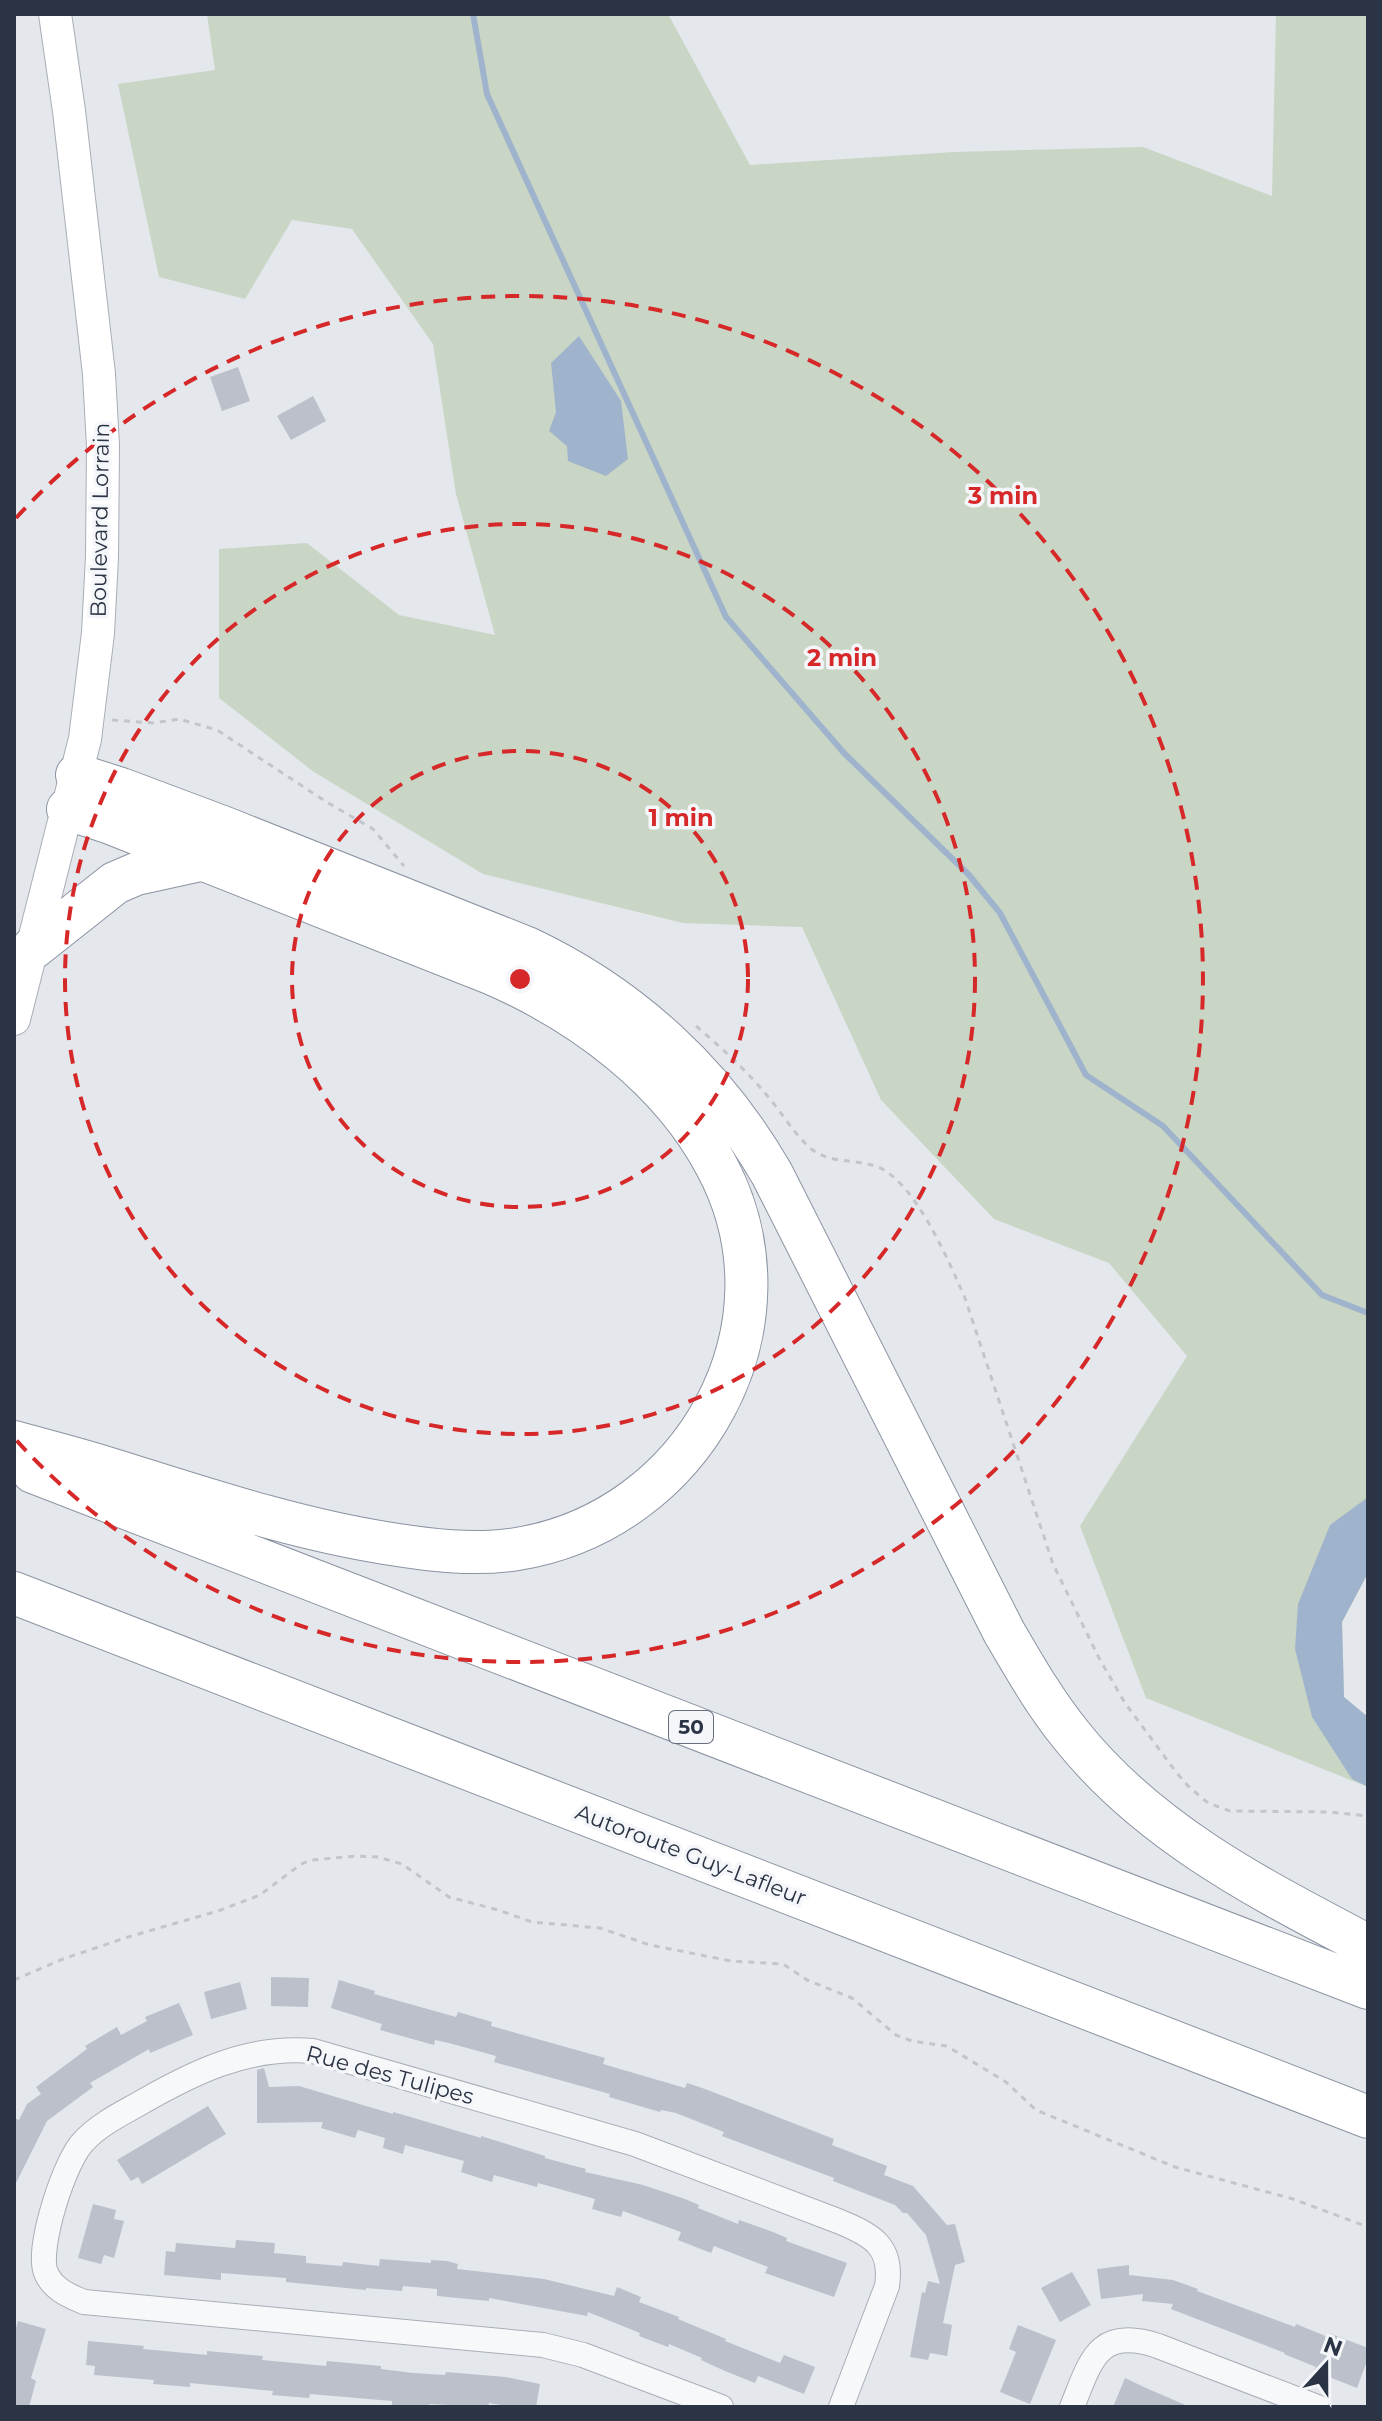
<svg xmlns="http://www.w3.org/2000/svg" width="1382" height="2421" font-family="Montserrat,sans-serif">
  <rect width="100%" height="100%" fill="#e4e7ec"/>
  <path fill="#c9d6c5" d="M207 14H668L750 165 954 152 1143 147 1272 196 1276 14H1368V1573L1342 1622 1344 1697 1368 1717V1787L1146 1698 1080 1526 1187 1356 1109 1263 994 1219 881 1100 802 927 683 923 483 874 314 772 219 698V549L307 543 399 615 495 635 456 494 433 344 352 229 292 220 245 299 159 277 118 84 215 70Z"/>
  <path fill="#9fb4cc" d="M579 336 621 401 628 459 606 476 568 461 567 446 549 431 556 412 551 363Z
    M1368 1497V1573L1342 1622 1344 1697 1368 1717V1787L1352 1779 1312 1717 1295 1649 1298 1604 1330 1525Z"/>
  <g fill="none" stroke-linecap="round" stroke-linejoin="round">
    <path stroke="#9fb4cc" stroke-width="6" d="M473 14 487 94 726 617 844 753 969 875 1000 913 1086 1075 1163 1126 1322 1295 1368 1313"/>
  </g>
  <path fill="#bbc0ca" d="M238 367 250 401 222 411 210 377Z
    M313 396 326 421 291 440 277 416Z
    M271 1977 309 1978 308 2007 271 2006Z
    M339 1980 375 1991 374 1994 456 2017 458 2012 492 2022 491 2026 605 2058 603 2064 685 2088 687 2083 705 2089 834 2139 832 2145 887 2166 884 2175 913 2186 947 2225 955 2224 965 2262 955 2265 943 2323 952 2325 947 2356 930 2353 928 2360 910 2357 922 2292 925 2293 928 2281 940 2284 926 2235 907 2213H903L895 2205 833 2181 834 2178 722 2136 724 2132 676 2113 661 2110 660 2112 609 2097 610 2094 494 2062 496 2056 449 2043 435 2040 434 2045 380 2030 382 2024 331 2008Z
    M240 1982 247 2009 211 2019 204 1992Z
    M179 2003 193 2035 150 2053 149 2049 90 2083 93 2087 47 2121 14 2187V2118L19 2120 27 2104 41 2094 36 2087 87 2049 85 2046 117 2027 121 2035 147 2021 145 2017Z
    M264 2068 269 2087 299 2086 393 2114V2112L414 2118 481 2138V2136L545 2156V2158L586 2169 585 2172 643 2185 685 2199 699 2205 698 2208 738 2224 739 2220 773 2232 787 2238 786 2241 847 2263 834 2297 765 2273 768 2267 714 2246 711 2253 678 2240 681 2232 623 2211 621 2217 592 2209 595 2199 538 2183 537 2187 494 2175 492 2182 461 2172 464 2161 405 2145 403 2154 383 2148 385 2138 358 2130 355 2138 321 2128 323 2122 257 2123V2070Z
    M208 2106 226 2134 142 2184 138 2177 131 2181 117 2160Z
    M93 2204 116 2210 114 2219 124 2221 114 2258 104 2255 101 2264 78 2258Z
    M236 2240 275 2243 274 2253 306 2256V2263L342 2266 343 2262 379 2266 380 2259 431 2263V2260L447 2261 458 2264 457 2269 544 2279 614 2296 617 2287 641 2297 639 2302 679 2317 678 2319 726 2339 725 2341 780 2363 784 2355 815 2367 804 2394 758 2376 755 2383 725 2371 701 2360 702 2358 669 2344 668 2347 639 2336 640 2333 588 2312 587 2316 489 2298V2301L437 2296V2289L403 2286 402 2291 366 2288V2290L286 2282V2278L221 2273V2280L164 2275 166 2251 175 2252 176 2243 235 2248Z
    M1129 2265V2275L1173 2280 1198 2289 1197 2291 1295 2327 1296 2324 1328 2337 1329 2333 1368 2348V2358L1357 2388 1314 2371 1316 2367 1284 2354 1285 2353 1171 2309 1173 2304 1142 2301 1143 2294 1101 2299 1097 2269Z
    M1072 2272 1091 2305 1060 2322 1041 2288Z
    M18 2321 46 2329 31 2378 36 2381 29 2407H14V2335Z
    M1018 2325 1056 2340 1030 2404 1000 2392 1016 2352 1009 2349Z
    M88 2341 144 2346 143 2349 207 2355V2351L263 2356 262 2360 326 2366 327 2361 381 2366V2369L413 2373 445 2375 446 2372 505 2377 540 2384 536 2407H513L489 2403 488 2407 429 2404V2407H418L392 2405V2401L310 2394 309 2398 272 2395 273 2391 190 2383V2387L153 2384 154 2380 94 2375 95 2366 86 2365Z
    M1125 2378 1146 2388 1190 2407H1113Z"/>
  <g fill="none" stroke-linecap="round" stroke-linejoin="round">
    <defs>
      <path id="minor" d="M721 2407 583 2355 543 2345 84 2302C69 2296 53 2289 46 2273 36 2249 65 2159 84 2141 98 2126 117 2116 135 2106 190 2074 247 2045 313 2051L635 2144 838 2221C872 2235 893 2246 887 2286L841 2407
        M1072 2407C1091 2360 1098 2326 1158 2346L1317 2407"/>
      <path id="secondary" d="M14 1019 85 739 98 633 102 557 103 446 99 374 69 111 55 14"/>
      <path id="motorway" d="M77 775 121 789 225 828 527 948C631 997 715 1075 772 1174L1004 1632C1025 1668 1045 1703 1071 1735 1149 1833 1260 1889 1368 1946
        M33 948 115 883 136 874 200 860
        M14 1442C46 1451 78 1459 110 1469 201 1497 291 1528 385 1543 428 1550 474 1556 517 1549 693 1521 803 1326 716 1165 670 1078 582 1013 493 974L108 822 68 809
        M33 1472 1368 1988
        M14 1593 1368 2117"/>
    </defs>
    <use href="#minor" stroke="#a9aeb7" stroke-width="26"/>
    <use href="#secondary" stroke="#a9aeb7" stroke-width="34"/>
    <use href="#motorway" stroke="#8b94a3" stroke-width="44"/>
    <path stroke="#c2c5cb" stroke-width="3" stroke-dasharray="6 6" stroke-linecap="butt" d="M112 720 154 723 179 719 217 730 325 801 373 829 404 866
      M696 1026C723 1049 748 1072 770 1099 783 1115 794 1133 809 1147 829 1165 855 1158 878 1167 916 1183 949 1262 965 1298L1053 1564 1099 1658 1125 1703 1176 1772 1188 1786 1208 1803 1230 1811 1330 1812 1368 1816
      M14 1980 63 1959 128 1937 218 1911 260 1895 301 1864 312 1860 357 1856 378 1857 402 1864 449 1897 498 1910 532 1922 600 1928 650 1945 731 1961 783 1964 807 1980 852 1998 896 2035 912 2041 946 2046 955 2051 1006 2082 1036 2110 1175 2167 1293 2199 1368 2227"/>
    <use href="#minor" stroke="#f7f8fa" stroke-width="24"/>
    <use href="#secondary" stroke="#fff" stroke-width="32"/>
    <use href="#motorway" stroke="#fff" stroke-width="42"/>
  </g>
  <g fill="none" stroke="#d62828" stroke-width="4" stroke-dasharray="14 10">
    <circle cx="520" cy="979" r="228"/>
    <circle cx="520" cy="979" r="455"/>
    <path d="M16 518A683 683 0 1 1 16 1440"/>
  </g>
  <g text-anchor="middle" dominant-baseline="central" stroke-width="7" stroke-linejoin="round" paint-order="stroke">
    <rect fill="#f4f6f9" stroke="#676e7b" stroke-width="2" x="669" y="1711" width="44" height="32" rx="6"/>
    <g font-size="20" font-weight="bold" fill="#2b3445">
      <text x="691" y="1727">50</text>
    </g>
    <g font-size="22" fill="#2b3445" stroke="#f4f6f9">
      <text transform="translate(100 520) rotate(-89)">Boulevard Lorrain</text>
      <text transform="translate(691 1855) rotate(21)">Autoroute Guy-Lafleur</text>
      <text transform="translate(390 2075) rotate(15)">Rue des Tulipes</text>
    </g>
  </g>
  <circle cx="520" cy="979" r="12" fill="#d62828" stroke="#f4f6f9" stroke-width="4"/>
  <g font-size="24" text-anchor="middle" font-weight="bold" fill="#d62828" stroke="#f4f6f9" stroke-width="7" stroke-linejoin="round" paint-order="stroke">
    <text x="1003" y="504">3 min</text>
    <text x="842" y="666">2 min</text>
    <text x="681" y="826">1 min</text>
  </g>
  <rect width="1382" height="2421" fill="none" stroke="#2b3445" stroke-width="32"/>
  <g transform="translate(1326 2365) rotate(21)" stroke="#f4f6f9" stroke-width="6" paint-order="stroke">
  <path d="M0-6L14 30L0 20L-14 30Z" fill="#2b3445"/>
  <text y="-12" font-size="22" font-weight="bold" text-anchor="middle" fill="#2b3445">N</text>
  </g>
</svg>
